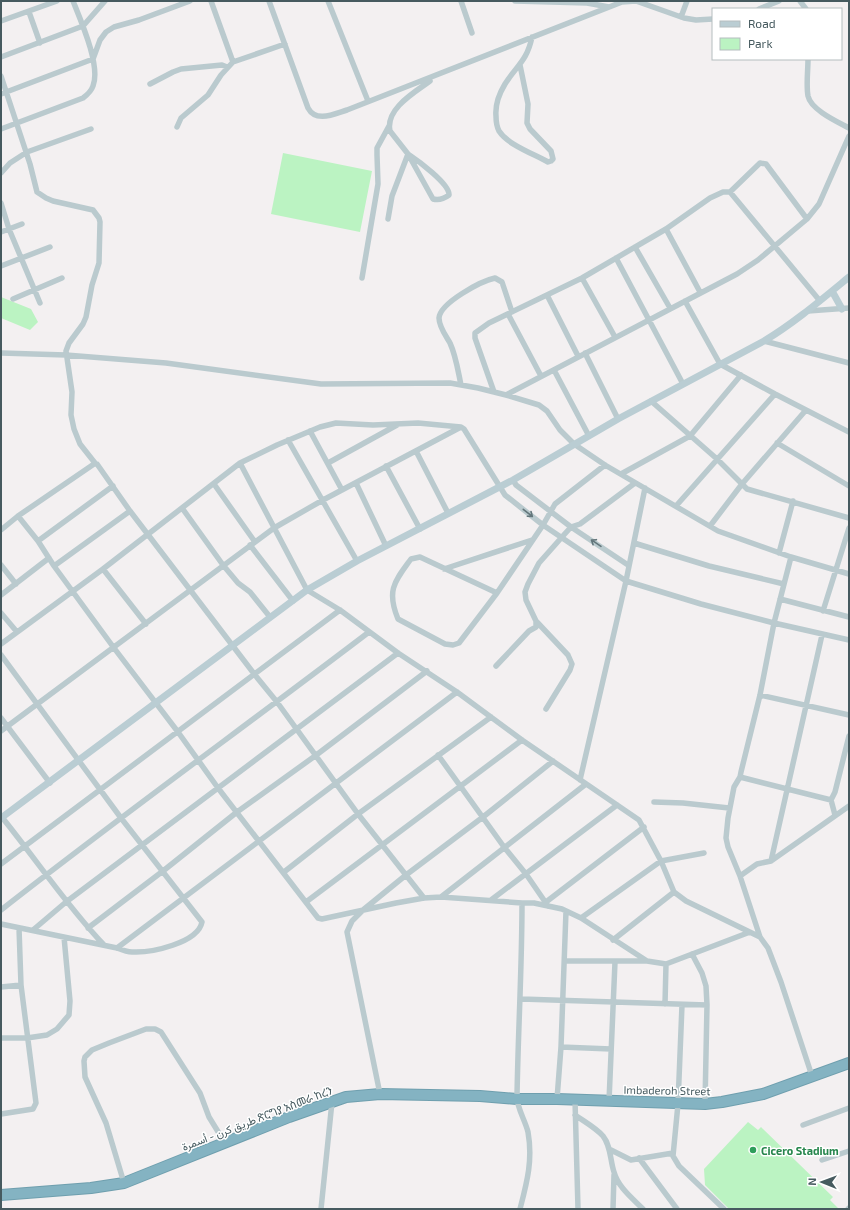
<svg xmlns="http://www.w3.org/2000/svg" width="850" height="1210" font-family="'Exo 2',Vazirmatn,'Noto Sans Ethiopic',sans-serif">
  <rect width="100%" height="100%" fill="#f3f0f1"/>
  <path fill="#bbf3c2" d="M283 153 372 171 360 232 271 214Z
    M1 297 31 309 38 322 30 330 1 318Z
    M748 1122 758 1130 761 1127 833 1197 830 1200 839 1209H729L705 1185 704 1169Z"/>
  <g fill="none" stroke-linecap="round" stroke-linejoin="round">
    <defs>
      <path id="highway" d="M1 1195 91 1188 124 1183 289 1117 346 1097 380 1094 480 1096 517 1099H557L705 1104 722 1102 763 1094 849 1063"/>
    </defs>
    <use href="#highway" stroke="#6f9fae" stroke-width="12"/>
    <path stroke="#bacace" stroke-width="5.5" d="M211 1 233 62
      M269 1 308 108C316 123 334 114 347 110L622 2 636 1 684 18 696 20 713 19
      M328 1 368 101
      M461 1 472 33
      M515 1 587 3 609 7
      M800 1 806 9
      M759 9 779 1
      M29 12 40 43
      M681 17 687 1
      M1 21 57 1
      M1 57 83 26 105 1
      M808 59C808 71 806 85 808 96 811 110 838 122 849 128
      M520 65 528 104 527 123 530 129 551 151 553 159 551 161 548 162C534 154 508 145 499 131 497 127 496 121 496 116 495 105 499 94 505 84 517 65 527 61 532 37
      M1 76 30 164 37 192 46 198 53 201 93 210 99 218 100 222 99 263 92 285 86 317 83 324 69 343 66 351 72 392 71 415 74 429 80 444 95 463
      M150 84 173 72 181 69 222 65 227 67
      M1 94 93 59 100 40 106 32 114 27 139 20 190 1
      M177 127 181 118 208 95 221 75 233 62 285 44
      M1 129 83 98C87 95 91 92 93 86 101 66 81 21 73 1
      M408 154C417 160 450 184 449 195 445 198 440 201 433 199L408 154 390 131C385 109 415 92 430 81
      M1 173 10 163 27 152 91 129
      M730 192 760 163 766 164 807 219
      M1 203 9 229 40 303
      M388 219 392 196 408 154
      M666 229 700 292
      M1 232 22 224
      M635 247 670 308
      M616 258 683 384
      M1 266 50 247
      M362 278 378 184 377 155V148L389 126
      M582 278 615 337
      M547 295 578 356
      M13 299 62 278
      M685 301 720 364 775 394 849 432
      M808 311 849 308
      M508 314 541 376
      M764 341 849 363
      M1 353 66 355 166 363 321 384 450 383 478 388 506 395 539 405 547 411 560 430 574 444 605 465 718 531 791 557 849 574
      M585 353 618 419
      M554 370 589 436
      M461 385C458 371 456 356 450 343 446 336 439 327 439 318 440 303 481 281 495 278L502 282 512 312
      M494 392 475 338V333L489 323 582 278 666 229 710 198 723 192H730L820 301
      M506 395 737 274 758 260 807 219 819 204 849 136
      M651 401 717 459 747 489 849 518
      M310 431 342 490
      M288 440 357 561
      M777 443 849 486
      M416 451 448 513
      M240 463 307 590 340 610 398 653 457 692 522 740 639 820 661 861 674 892 686 901 760 937
      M328 463 397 425
      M386 466 420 529
      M621 474 690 436 741 375
      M513 480 516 485 571 527 628 565
      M356 483 386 546
      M214 484 255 542
      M676 506 775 394
      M182 508 223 565 238 583 250 592 270 617
      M18 516 38 541 54 566 114 648 178 732 218 788 318 918 322 919 396 903 424 898 441 897 522 903C522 968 518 1032 517 1097 517 1108 525 1120 528 1132 533 1160 527 1182 520 1209
      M710 526 742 484 806 410
      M1 530 18 516 94 464H97L130 511 255 675 277 702 358 814 424 898
      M38 541 113 486
      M634 543 709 566 784 584
      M250 545 293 601
      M779 553 793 501
      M791 557 774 623 760 695 741 772 740 777 734 787 728 818 726 838 728 847 740 876 760 937 768 948 781 982 812 1076
      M1 565 16 584
      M54 566 130 511
      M103 569 146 624
      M444 569 532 540
      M497 593 420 557 411 559C395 581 386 590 398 619L445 644 453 645 459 643 497 593 543 525 555 504 605 465
      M1 595 49 558
      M780 599 849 617
      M823 611 849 528
      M1 613 17 632
      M536 621 568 655 572 664 570 670 546 709
      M1 644 103 569 240 463 277 445 320 427 336 423 373 425 418 423 461 427
      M1 655 121 818 202 922C198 943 151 953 132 952 127 952 122 950 117 948L1 924
      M496 666 529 631 536 627V621L526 600 525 592 528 584 539 563 562 537 571 527 580 524 635 483
      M760 695 849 715
      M1 718 50 783
      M1 731 274 528 323 500 461 427 464 429 505 495 543 525 626 581 701 604 774 623 849 640
      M438 755 504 847 526 874 548 906
      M740 777 831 800
      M580 780 626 581 645 488
      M654 802 683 803 729 808
      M835 815 831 800 835 792 849 736
      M1 816C36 859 66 905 104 945
      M771 861 822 635
      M1 864 340 610
      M284 872 358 814 491 717
      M740 876 757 864 771 861 849 806
      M441 897 586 784
      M491 900 617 805
      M306 902 522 740
      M546 902 644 827
      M522 903H534L562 909 581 918 647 961 666 964 750 932
      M1 910C122 815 247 725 369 632
      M581 918 661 861 704 853
      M88 928 163 871 237 812 315 756 427 671
      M33 930 66 902 398 653
      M613 940 674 892
      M117 948 457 692
      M692 954 702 973 706 986 707 1005 705 1104
      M565 961H647
      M1 987 21 985
      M521 999 707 1005
      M665 1004 666 964
      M682 1005 678 1104 673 1156 679 1166 724 1209
      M1 1038H27L47 1035 57 1029 69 1015 70 1001 64 937
      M561 1047 611 1049
      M380 1094 347 932 352 921 363 910 406 875 483 817 553 761
      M557 1099 561 1047 566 911
      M575 1100 578 1209
      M609 1101 615 962
      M1 1114 33 1109 36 1103 21 985 19 928
      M575 1115C585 1122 596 1128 603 1136 611 1146 610 1160 614 1172 618 1187 632 1198 643 1209
      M803 1125 849 1108
      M609 1149 631 1160 673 1153
      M639 1158 677 1209
      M822 1160 849 1151
      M124 1183 106 1123 85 1077 84 1061 85 1057 92 1050 109 1043 146 1029H155L161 1032 200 1093 209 1117 225 1143
      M321 1209 332 1102
      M613 1209 614 1175
      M848 1209 849 1208"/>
    <path stroke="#bacdd3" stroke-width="7" d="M832 291 842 309
      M1 818 307 590 357 561 513 480 618 419 764 341C794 323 821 300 849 277"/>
    <use href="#highway" stroke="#84b3c2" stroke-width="10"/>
  </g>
  <defs><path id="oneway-shaft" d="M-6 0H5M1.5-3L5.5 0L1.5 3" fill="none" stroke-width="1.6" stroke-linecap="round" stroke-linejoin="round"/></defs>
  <g stroke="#63767b">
    <use href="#oneway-shaft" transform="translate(528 513) rotate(38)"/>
    <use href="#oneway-shaft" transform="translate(596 543) rotate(-146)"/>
  </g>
  <circle fill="#2e9e5b" stroke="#fff" stroke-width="1.5" cx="753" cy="1150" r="4"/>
  <g text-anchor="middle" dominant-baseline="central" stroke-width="3" stroke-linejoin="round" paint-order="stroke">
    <g font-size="11" fill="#465a5f" stroke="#fff">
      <text transform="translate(667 1090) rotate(1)">Imbaderoh Street</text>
      <text transform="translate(257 1118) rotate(-21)">طريق كرن - أسمرة ጽርግያ አስመራ ከረን</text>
    </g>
    <g font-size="11" font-weight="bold" fill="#27864d" stroke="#fff" text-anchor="start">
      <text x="761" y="1150">Cicero Stadium</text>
    </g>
  </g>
  <rect width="850" height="1210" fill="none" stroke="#465a5f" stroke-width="4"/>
  <rect x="712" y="8" width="130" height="52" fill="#ffffff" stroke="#b5bdbf"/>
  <rect x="720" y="21" width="20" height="6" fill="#bacdd3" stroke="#b5bdbf"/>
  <text x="748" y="28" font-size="12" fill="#465a5f">Road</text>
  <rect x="720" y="38" width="20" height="12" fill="#bbf3c2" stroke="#b5bdbf"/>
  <text x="748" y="48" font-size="12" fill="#465a5f">Park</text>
  <g transform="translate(822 1182) rotate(271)" stroke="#ffffff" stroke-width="3" paint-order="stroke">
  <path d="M0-3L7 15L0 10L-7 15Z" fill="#465a5f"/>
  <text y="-6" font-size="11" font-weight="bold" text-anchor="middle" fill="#465a5f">N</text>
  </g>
</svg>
